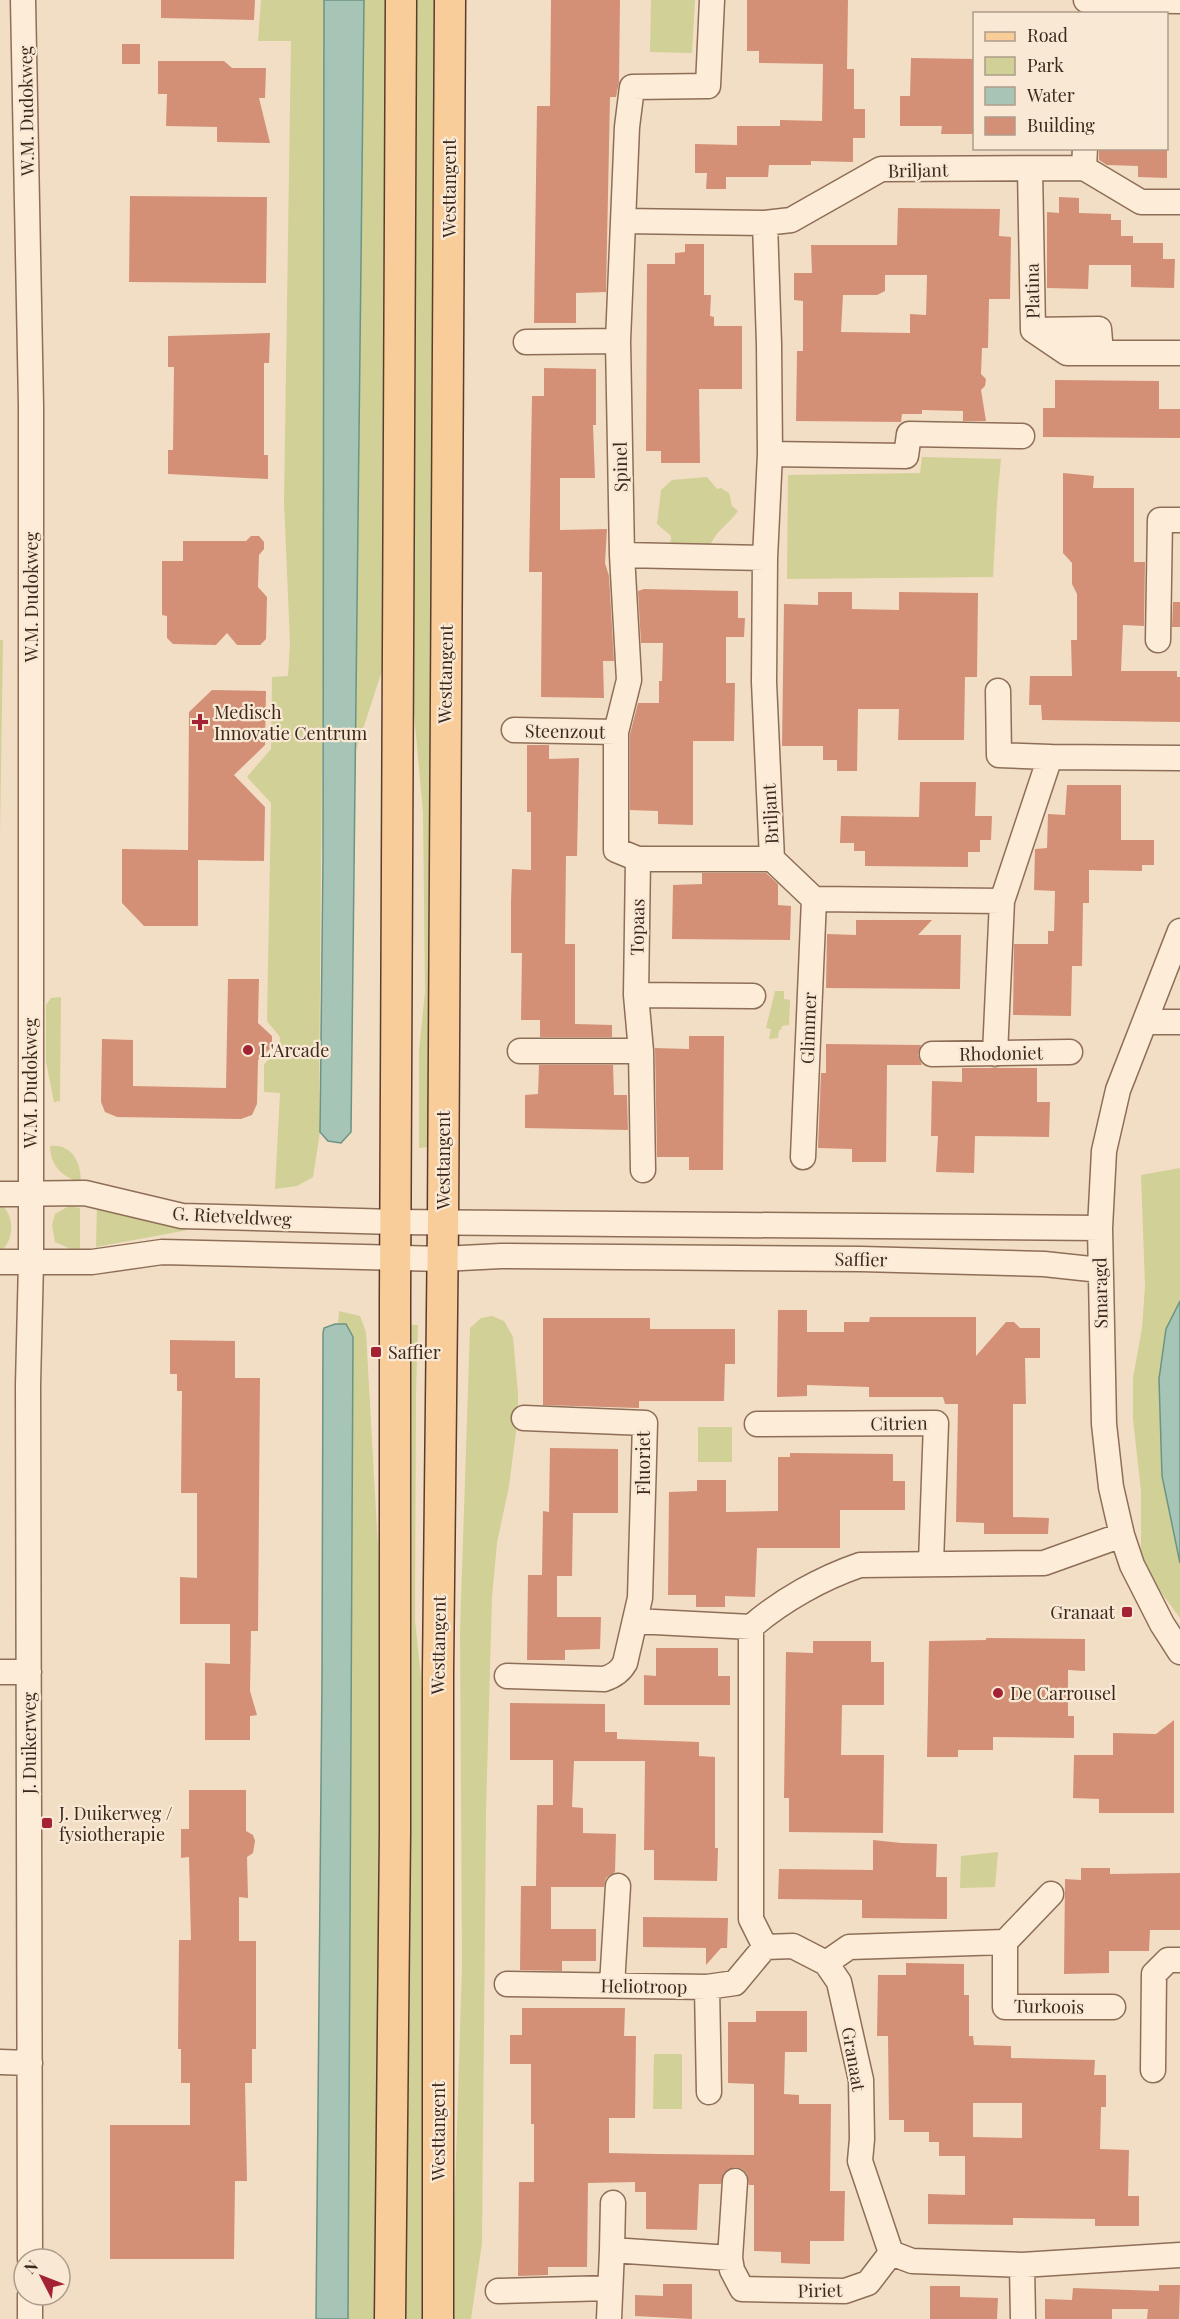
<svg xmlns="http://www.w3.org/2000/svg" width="1180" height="2319" font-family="'Playfair Display',serif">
  <rect width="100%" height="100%" fill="#f2dec4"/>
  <path fill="#d1d096" d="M261 0H324V551L319 1088 320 1132 313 1177 297 1186 275 1189 280 1093 264 1092V1064L279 1050 280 1037 267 1021 271 803 247 777 271 749 272 677 288 676 290 643 284 502 291 41H258Z
    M364 0H388L385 662 355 753Z
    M416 0H436L429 1147 419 1148V1051L425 992 423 813 412 690Z
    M651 0H695L692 53 650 52Z
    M922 457 1001 459 997 503 993 577 787 579 788 475 920 473Z
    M707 477 717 489 721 488 729 493 732 506 738 511C730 523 712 534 710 548L670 547 671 536 657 524 661 490 672 480Z
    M0 640H3L0 836Z
    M775 991H784V999L790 1000 789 1025 782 1026 781 1030H779L778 1038 769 1039 771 1029 766 1028Z
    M61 997 60 1101 54 1102 46 1062V1005L51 998Z
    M50 1146C73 1144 81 1163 81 1183 63 1177 50 1166 50 1146Z
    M1180 1168V1301L1166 1329 1159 1379 1162 1476 1180 1563V1618L1152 1580 1141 1557V1491L1133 1419V1378L1142 1328 1145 1286 1141 1175Z
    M0 1203C15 1215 15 1240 0 1252Z
    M69 1206 80 1208V1253L55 1242 52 1225 55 1214Z
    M97 1206 188 1230 96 1247Z
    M339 1311 360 1316 366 1332 381 1601 380 1841 382 2005 376 2319H348L353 1337 346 1325 338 1324Z
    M492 1316 504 1321 513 1337 518 1394V1417L509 1486 497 1543 492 1597 486 1812 482 2243 471 2319H451L462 1964 460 1632 470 1328 481 1318Z
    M408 1325H418L416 1394 415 1620 425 1716 423 2319H402Z
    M698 1427H732V1462H698Z
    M998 1852 995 1887 960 1888 961 1856Z
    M654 2054H682V2109H653Z"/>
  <path fill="#a6c5b7" stroke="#6b9484" stroke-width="1.5" d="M324 0H364L351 1132 341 1143 328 1141 320 1132 323 860Z
    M1180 1301V1563L1162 1476 1159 1379 1166 1329Z
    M335 1324H346L353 1337 348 2319H316L322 1679 323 1333 324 1328Z"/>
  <path fill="#d39076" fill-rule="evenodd" d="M161 0H255L254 20 161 18Z
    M551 0H620L619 82 616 97H610L606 292 576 293V323H534L537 106H550Z
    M747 0H848L847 69H854V109H865V138H853V162L811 161V165H769L768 177H726V189H706L707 173H695V144L737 145V126H780V120L822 121 823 64 759 63V51H747Z
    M122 44H140V64H122Z
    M911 58 975 59V134H941L942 126H900V96H910Z
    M158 61H224L232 68H266L265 98H259L270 143 217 142V127L166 126 167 94H158Z
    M1099 148H1167V178L1138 177V166L1107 165 1099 160Z
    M130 196 267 197 266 283 129 282Z
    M1059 197 1079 198V213L1111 214V220H1121V236H1133V243H1163V259H1175L1174 288 1131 287V265H1089L1088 289 1047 288V212L1059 213Z
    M898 208 1000 209 999 236 1011 237 1010 299H989L988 348H982L981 374 986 379 985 386 981 390 986 421H963V411L922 410V414H902L901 422 796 421 797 351H803V301L794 300V273H812L811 245H897ZM885 275H927L926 315 910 314V333L841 332 843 295H877L885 291Z
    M685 244H704V295H711L710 316 714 317V326H742V389H699L700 463H661V451H646L647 264H675V253L685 252Z
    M270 333 269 363H264V455H268V479L168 474V450H173L174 367H168V336Z
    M544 368 596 369V425H593L595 478H560V530L607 529 605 563 609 576 614 661H603L604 698 541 697 542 572H529L532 396H544Z
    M1055 380 1159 381V409H1180V438L1043 437V408H1055Z
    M1063 473 1094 476 1093 488H1134V562H1145L1144 626 1123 625 1121 671H1177V677H1180V722L1042 720 1041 705H1029L1030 676H1072L1071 640H1077V594L1072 584V563L1063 553Z
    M251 536H259L264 542V549L259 555 258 587 267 597 266 639 260 645H237L227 633 216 645 173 644 167 638V616L162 615V561H183V541H246Z
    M644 589 738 591V618H745L744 637H726V683H735L734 741H693V825L658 824V811L630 810V734L638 703H659V681H662L663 643H641L638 591Z
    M818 592H852V609L899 610V592L978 593 977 677H965L964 740H898L899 709H858L857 771H837V760H823V746H782L784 604 818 605Z
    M1173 602H1180V627H1172Z
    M212 690 266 691 265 745 234 775 265 807 264 861 198 860V926H144L122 903V849L188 850 189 712Z
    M527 745H549V759L579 758 577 856H566L565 944H575V1024L612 1025V1037H540V1020H521L522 953H511V902L512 869 531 870V812H527Z
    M920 782H976L975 816H992L991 840H980V852H968V867L865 866V851H854V843H840L841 816 919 817Z
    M1067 785H1121V840H1154V865H1142V871L1089 870V903H1083L1082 966H1072L1071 1016 1013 1015 1014 944H1048V931H1054L1055 891 1034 890 1035 849 1047 848 1048 814 1065 815Z
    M702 873H766L778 884V905L791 906 790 940 672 939 673 885 702 884Z
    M856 920H932L918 935H961L960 989 826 988 827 934 856 935Z
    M228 979H259L258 1023 272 1036V1047L258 1060 257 1104 252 1115 241 1119 117 1117 105 1112 101 1102 102 1039 133 1040V1086L226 1088Z
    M689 1036H724L723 1170H689V1157H657L655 1048 689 1049Z
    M826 1044 921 1045 918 1055 922 1065H887L886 1162H852V1149L818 1148 821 1073H826Z
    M539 1065H613L614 1095H627L628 1130 525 1128V1095L538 1094Z
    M962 1068H1037V1102H1050L1049 1137 975 1136 974 1173 936 1172 938 1136H931L932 1081 962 1082Z
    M778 1310H807V1332H844V1322H869L870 1317H976V1356L1006 1322H1014L1020 1328H1040V1358H1025L1026 1404H1013V1517L1049 1518 1048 1534H984V1523L956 1522 958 1404H945L943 1397H869V1387L807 1385V1396L777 1397Z
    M543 1318H650V1329H735V1364H725L724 1401H639V1408L543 1405Z
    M170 1340 235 1341V1378H260L258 1631H251L250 1691 257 1715 250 1716V1740H205V1663L230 1664V1624H180V1577L197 1578V1493H181L182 1391H177V1374H170Z
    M550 1448 618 1449V1513H573L572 1576H557V1617H601L600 1649 565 1650V1660H527L528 1575H542L543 1511 549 1512Z
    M790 1453 893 1454V1481H905V1510H840V1548H757L755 1597 725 1596V1607H696V1595H668L669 1492 697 1491V1480H726V1512L778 1511V1457H790Z
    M986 1638 1085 1639V1671L1068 1670V1716H1074V1738L993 1737V1750H958V1757H927L929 1641 986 1640Z
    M813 1641H871V1662H884V1705H842L841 1755H884L883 1833 789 1832V1798H784L786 1652 813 1653Z
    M656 1648H718V1676H730V1705H644V1675L656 1676Z
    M510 1703 605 1704V1732H617V1739L699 1742V1756L715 1757V1848H718L717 1881 654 1880V1850H644L645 1761H574L572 1807 583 1808V1833L616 1834 615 1872 606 1878 604 1887H551V1929H596V1961H562V1971L520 1970 521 1886H536L537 1805H553V1760H510Z
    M1174 1720V1813H1099V1799L1073 1798 1074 1755H1113V1733L1156 1734Z
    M189 1790H246V1831L253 1835 255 1841 253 1853 247 1857 248 1898 239 1897V1941H256V2049H252V2083H245L247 2181H235L234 2259H110V2125H190V2083H181V2049H178L179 1940H191L189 1857 181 1858V1829H189Z
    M873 1840 901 1843 937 1844 936 1877H947V1919L862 1918V1900L778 1899 779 1869 873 1870Z
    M1081 1868H1110V1874L1180 1873V1930H1150L1149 1951H1109V1973L1064 1974 1065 1879 1081 1880Z
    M643 1917 728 1918 727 1948H721L706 1965V1948L643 1947Z
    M906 1963 964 1964V1995H969V2036H973L974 2045 1011 2046V2058L1095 2060 1094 2075H1106V2107H1101L1100 2149 1129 2150 1128 2196H1139V2226H1095V2219L1013 2218V2225L928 2224V2194L965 2195V2156H939V2142H929V2132H904V2120H889L888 2036H877L878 1975H906ZM973 2103H1022V2138L973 2137Z
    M522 2008H625L624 2036H636L635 2118H609V2153L657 2154 754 2155V2084L728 2083V2022H756V2011H807V2052H785L784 2094 799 2095V2104H831L830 2191H845L844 2241H810V2264L781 2263V2252L754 2251V2185H749L747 2174 742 2169 735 2167 724 2173 721 2184H699L697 2230 646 2229V2192H635V2182L588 2183 587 2267H548V2275L518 2276 519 2182H534V2124H531V2064H510V2035H522Z
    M663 2284H692V2319L635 2316V2295L663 2296Z
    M1159 2285H1180L1179 2319H1147L1148 2309H1112V2319H1045V2299L1072 2300 1073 2288 1159 2291Z
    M930 2286H960V2297L998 2298 997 2319H930Z"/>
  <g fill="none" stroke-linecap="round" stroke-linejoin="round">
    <defs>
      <path id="minor" d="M23 0 31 406V1262L28 1385 30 2259
        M712 0 708 86 632 87 627 127 618 341 622 555 629 680 616 732V850L638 859H772
        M1086 0 1180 1
        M1084 168 1141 202H1180
        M1030 170 1033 330 1067 353H1180
        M624 221 765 223 791 220 881 169 1084 168 1085 148
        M765 223 769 344 770 454 765 558 764 682 772 859 814 899 1002 901
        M1033 330 1099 329 1101 353
        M526 342 618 341
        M770 454 906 456 909 434 1022 436
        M622 555 765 558
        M1158 640 1160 520H1180
        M998 691 999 755 1050 757
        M514 730 616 732
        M638 859 636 995 641 1051 643 1170
        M1180 931 1118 1090 1104 1151 1100 1228 1104 1424 1111 1487 1122 1535 1132 1565 1162 1624 1180 1652
        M636 995 753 996
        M1146 1022H1180
        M520 1051H641
        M932 1054 1070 1052
        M995 1054 1002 901 1050 757 1180 758
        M803 1157 814 899
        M0 1194 85 1193 182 1216 395 1222 1100 1228
        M0 1262H92L162 1252 442 1259 501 1256 861 1259 1044 1264 1100 1270
        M757 1424 936 1423 931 1563
        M635 1621 751 1627
        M0 1672H29
        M507 1676 604 1679C614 1676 620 1672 625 1663L640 1598 645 1423 524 1418
        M1051 1894 1005 1942V2007H1113
        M765 1947 751 1919V1627C782 1600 822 1578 860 1565L1044 1563 1122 1535
        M765 1947 793 1946 826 1963 839 1982 861 2080 862 2139 860 2161 891 2253
        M826 1963 849 1947 1005 1942
        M507 1984 707 1987 735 1983 765 1947
        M612 1985 618 1886
        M707 1987 709 2092
        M0 2062 30 2063
        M1153 2070 1154 1974 1168 1960H1180
        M735 2181 730 2258 732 2270 742 2289 845 2291 868 2283 891 2253
        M612 2250 613 2203
        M891 2253 912 2261 1022 2265 1180 2255
        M1022 2265 1023 2319
        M498 2291 610 2288
        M30 2295V2319
        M609 2319 612 2250 730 2258"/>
      <path id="major" d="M390 2319 395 1832V1302L401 0
        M438 2319V1672L443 1222 450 0"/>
    </defs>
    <use href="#minor" stroke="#8f6e58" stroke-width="27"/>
    <use href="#major" stroke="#5c3c2d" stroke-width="33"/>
    <use href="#minor" stroke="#fcecd8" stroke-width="24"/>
    <use href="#major" stroke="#f8cd99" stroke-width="30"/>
  </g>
  <g fill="#a32335" stroke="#f9e9d4" stroke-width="2">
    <path d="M197 713h6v6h6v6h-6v6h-6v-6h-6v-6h6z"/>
    <circle cx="248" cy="1050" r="6"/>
    <rect x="370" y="1346" width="12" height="12" rx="3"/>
    <rect x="1121" y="1606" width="12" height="12" rx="3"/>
    <circle cx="998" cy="1693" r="6"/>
    <rect x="41" y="1817" width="12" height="12" rx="3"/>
  </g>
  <g text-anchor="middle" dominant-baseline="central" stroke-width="4.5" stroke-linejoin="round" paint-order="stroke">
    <g font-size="18" fill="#3d281d" stroke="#f9e9d4">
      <text transform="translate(26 111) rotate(-91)">W.M. Dudokweg</text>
      <text transform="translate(918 170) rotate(-1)">Briljant</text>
      <text transform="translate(449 188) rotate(-90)">Westtangent</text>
      <text transform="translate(1032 291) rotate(-91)">Platina</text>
      <text transform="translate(620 467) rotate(-91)">Spinel</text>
      <text transform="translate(31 597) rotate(-90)">W.M. Dudokweg</text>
      <text transform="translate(445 674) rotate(-89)">Westtangent</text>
      <text transform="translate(565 731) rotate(1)">Steenzout</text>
      <text transform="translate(770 814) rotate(-93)">Briljant</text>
      <text transform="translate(637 927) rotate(-89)">Topaas</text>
      <text transform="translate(808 1028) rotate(-88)">Glimmer</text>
      <text transform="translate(1001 1053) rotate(-1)">Rhodoniet</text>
      <text transform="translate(30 1083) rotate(-90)">W.M. Dudokweg</text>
      <text transform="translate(443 1160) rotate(-90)">Westtangent</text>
      <text transform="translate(232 1216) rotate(3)">G. Rietveldweg</text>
      <text transform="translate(861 1259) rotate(1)">Saffier</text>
      <text transform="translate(1100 1293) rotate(-91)">Smaragd</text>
      <text transform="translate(899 1423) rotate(-1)">Citrien</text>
      <text transform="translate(643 1463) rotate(-90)">Fluoriet</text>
      <text transform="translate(438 1645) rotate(-89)">Westtangent</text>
      <text transform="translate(29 1743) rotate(-90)">J. Duikerweg</text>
      <text transform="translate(644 1986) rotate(1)">Heliotroop</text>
      <text transform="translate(1049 2006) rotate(1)">Turkoois</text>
      <text transform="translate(854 2059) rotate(80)">Granaat</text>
      <text transform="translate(438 2131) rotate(-90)">Westtangent</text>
      <text transform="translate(820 2290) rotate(-1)">Piriet</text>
    </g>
    <g font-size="18" fill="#3d281d" stroke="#f9e9d4" text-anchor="start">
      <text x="214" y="712">Medisch<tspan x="214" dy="21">Innovatie Centrum</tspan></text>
      <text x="260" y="1050">L'Arcade</text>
      <text x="388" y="1352">Saffier</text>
      <text x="1115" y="1612" text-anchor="end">Granaat</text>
      <text x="1010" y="1693">De Carrousel</text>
      <text x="59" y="1813">J. Duikerweg /<tspan x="59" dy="21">fysiotherapie</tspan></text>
    </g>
  </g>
  <rect x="973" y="12" width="195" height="138" fill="#f9e9d4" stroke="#ae9c8b" stroke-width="1.5"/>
  <rect x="985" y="32" width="30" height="9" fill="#f8cd99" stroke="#ae9c8b" stroke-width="1.5"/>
  <text x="1027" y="42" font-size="18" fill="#3d281d">Road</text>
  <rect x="985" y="57" width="30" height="18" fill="#d1d096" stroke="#ae9c8b" stroke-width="1.5"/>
  <text x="1027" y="72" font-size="18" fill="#3d281d">Park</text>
  <rect x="985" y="87" width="30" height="18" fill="#a6c5b7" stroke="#ae9c8b" stroke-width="1.5"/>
  <text x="1027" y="102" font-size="18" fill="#3d281d">Water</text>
  <rect x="985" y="117" width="30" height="18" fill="#d39076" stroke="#ae9c8b" stroke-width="1.5"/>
  <text x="1027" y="132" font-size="18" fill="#3d281d">Building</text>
  <g transform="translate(42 2277) rotate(312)"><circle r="28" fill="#f9e9d4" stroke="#ae9c8b" stroke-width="1.5"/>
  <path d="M0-4.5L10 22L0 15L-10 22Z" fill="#a32335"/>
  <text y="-9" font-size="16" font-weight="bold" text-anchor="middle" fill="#3d281d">N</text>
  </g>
</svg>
